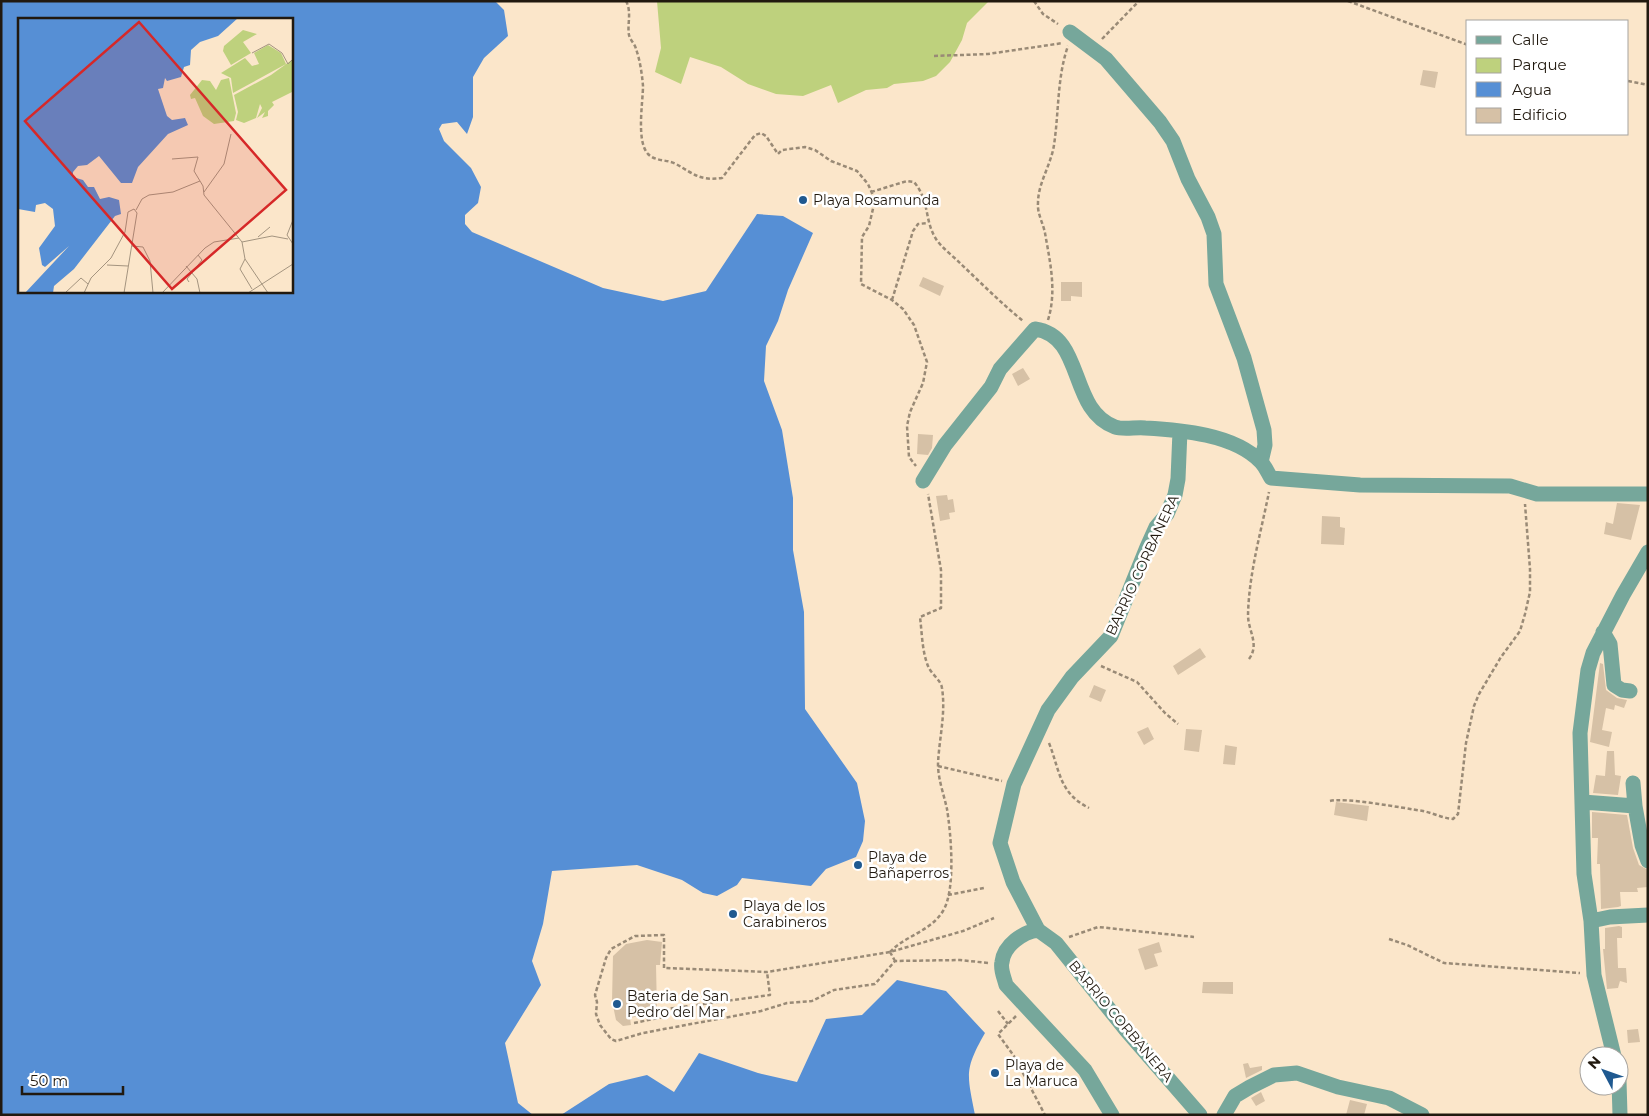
<svg xmlns="http://www.w3.org/2000/svg" width="1649" height="1116" font-family="Montserrat,sans-serif">
  <rect width="100%" height="100%" fill="#fbe6ca"/>
  <path fill="#bed17d" d="M657 1H989L967 23 962 40 950 62 936 76 923 81 894 84 887 88 866 90 838 103 831 85 803 96 776 94 748 84 721 67 690 57 681 84 655 72 661 48Z"/>
  <path fill="#568fd5" fill-rule="evenodd" d="M1 1H495L504 10 508 36 484 58 473 77V117L467 134 457 122 442 124 439 129 444 141 471 168 481 187 478 203 465 215V224L472 232 603 288 663 301 706 291 757 214 783 216 813 233 788 290 778 321 766 346 764 381 782 430 793 498V550L804 612 805 709 857 783 865 821 863 841 856 857 826 869 811 886 742 878 737 885 717 896 703 893 682 880 637 865 552 871 543 924 532 961 541 985 505 1043 518 1103 533 1115H1ZM19 19H291V291H19Z
    M897 980 946 991 985 1033C964 1070 967 1074 975 1115H561L609 1084 647 1075 674 1092 699 1053 758 1073 797 1082 826 1019 862 1015Z"/>
  <path fill="#d6c1a6" d="M1423 70 1438 72 1435 88 1420 85Z
    M923 277 944 286 940 296 919 286Z
    M1061 282H1082V297L1071 296V301H1061Z
    M1023 368 1030 379 1018 386 1012 374Z
    M918 434 933 435 932 448 928 455 917 454Z
    M947 495 948 500 953 499 955 512 949 513 950 519 940 521 936 496Z
    M1617 503 1640 505 1631 540 1604 534 1606 522 1613 524Z
    M1322 516 1340 517V527L1345 528 1344 545 1321 544Z
    M1200 648 1206 657 1178 675 1173 666Z
    M1600 663 1603 664 1606 690 1617 698 1627 700 1624 708 1615 705 1614 710 1606 708 1602 730 1612 732 1609 747 1590 742Z
    M1094 685 1106 690 1101 702 1089 697Z
    M1148 727 1154 739 1144 745 1137 732Z
    M1186 729 1202 730 1199 752 1184 750Z
    M1225 745 1237 747 1235 765 1223 764Z
    M1607 751H1614L1615 775 1621 776 1618 795 1593 793 1596 775 1605 776Z
    M1336 802 1369 806 1367 821 1334 815Z
    M1592 812 1627 815 1633 848 1639 865 1648 870V887L1637 888 1638 892H1620L1621 906 1618 907 1601 909 1600 864H1597L1598 838H1592Z
    M1619 926 1622 927V938H1617L1618 968H1626L1627 983 1620 981 1618 988 1607 989 1603 949H1605V928Z
    M647 940 662 942 660 965H656L657 1012 630 1018 631 1025 623 1026 616 1020 612 1001 613 956 626 944Z
    M1159 942 1162 952 1154 954 1158 966 1145 970 1138 949Z
    M1203 982H1233V994L1202 993Z
    M1638 1029 1640 1042 1628 1043 1627 1030Z
    M1248 1063 1250 1068 1262 1066V1070L1246 1078 1243 1064Z
    M1261 1092 1265 1101 1256 1106 1251 1098Z
    M1350 1100 1367 1104 1364 1115H1346Z"/>
  <g fill="none" stroke-linecap="round" stroke-linejoin="round">
    <path stroke="#998a76" stroke-width="2.5" stroke-dasharray="4 2.5" stroke-linecap="butt" d="M626 1C632 12 627 24 629 35 630 40 635 44 636 49 640 60 642 74 643 86 643 102 636 141 648 154 656 162 667 159 676 164 694 174 699 181 722 178L755 135 761 133 766 136 778 154 782 150 805 147 815 150 831 161 857 171 868 184 875 200 869 226 862 237 861 284 892 300 903 309 914 325 927 362 923 383 910 412 907 426 909 457 916 466
      M1034 1 1043 14 1058 24
      M1348 1 1468 45
      M1102 39 1139 1
      M934 56 988 54 1063 43
      M1628 81 1648 85
      M871 192 907 181 914 182C930 201 924 220 936 239 942 248 953 256 961 264 981 283 1001 303 1023 321
      M892 300 913 231 918 224 928 223
      M1048 320C1057 291 1050 262 1045 233 1043 223 1037 213 1038 203 1038 183 1051 165 1054 145 1059 112 1057 77 1068 46
      M1249 659C1260 644 1248 631 1248 615 1249 573 1261 532 1269 492
      M1101 666 1137 682 1165 713 1178 724
      M1049 743C1060 771 1059 793 1089 808
      M938 766 1002 781
      M1330 801C1345 797 1403 808 1423 811 1433 813 1442 818 1453 819L1458 814 1466 743 1474 706 1479 694 1501 657 1520 631 1525 614 1530 592V569L1525 504
      M948 895 984 888
      M1069 937 1098 927 1194 937
      M1389 939 1407 945 1444 963 1580 973
      M890 952C906 935 930 932 943 911 956 890 951 834 947 809 944 795 938 779 938 764 939 739 946 714 942 688 941 680 931 674 928 666 922 651 922 633 920 617L941 608V570L928 494
      M890 952 895 961
      M988 963 960 960 895 961 875 984 834 990 812 1001 787 1003 761 1011 643 1033 616 1041 611 1039 600 1025 596 1014 597 1002 595 995 606 958 611 949 635 936 664 935V968L767 972 890 952 963 931 994 918
      M998 1011 1008 1024
      M1016 1016 998 1034 1014 1056 1045 1115
      M634 1023 668 1016 667 1009 770 995 767 972"/>
    <path stroke="#76a79b" stroke-width="15" d="M1070 32 1106 59 1160 122 1173 141 1188 179 1208 217 1214 234 1216 284 1244 358 1264 430 1265 445 1261 462
      M923 481 945 445 991 387 1000 369 1035 329C1085 336 1068 410 1115 427 1123 430 1136 427 1145 428 1181 430 1234 434 1261 462 1265 466 1268 473 1271 478L1360 485 1510 486 1537 494H1648
      M1603 632 1610 644 1614 685 1622 690 1630 691
      M1633 783 1635 806
      M1583 802 1635 806 1642 845 1648 861
      M1591 921 1610 917 1648 915
      M1038 930 1013 882 1000 843 1014 784 1048 710 1072 677 1111 636 1147 547 1156 527 1167 514 1175 495 1178 479 1180 431
      M1614 1056 1594 975 1591 921 1584 874 1580 733 1588 670 1593 653 1623 595 1648 552
      M1619 1081 1620 1115
      M1112 1115 1085 1070 1006 985C1004 977 1000 969 1002 962 1004 945 1023 932 1038 930L1056 943 1126 1030 1200 1115
      M1224 1115 1235 1096 1250 1087 1274 1075 1297 1073 1338 1087 1389 1098 1422 1115"/>
  </g>
  <g fill="#1f5990" stroke="#fff" stroke-width="2">
    <circle cx="803" cy="200" r="5"/>
    <circle cx="858" cy="865" r="5"/>
    <circle cx="733" cy="914" r="5"/>
    <circle cx="617" cy="1004" r="5"/>
    <circle cx="995" cy="1073" r="5"/>
  </g>
  <g text-anchor="middle" dominant-baseline="central" stroke-width="5" stroke-linejoin="round" paint-order="stroke">
    <g font-size="14" fill="#21190f" stroke="#fff" text-anchor="start">
      <text x="813" y="200">Playa Rosamunda</text>
      <text x="868" y="857">Playa de<tspan x="868" dy="16">Bañaperros</tspan></text>
      <text x="743" y="906">Playa de los<tspan x="743" dy="16">Carabineros</tspan></text>
      <text x="627" y="996">Bateria de San<tspan x="627" dy="16">Pedro del Mar</tspan></text>
      <text x="1005" y="1065">Playa de<tspan x="1005" dy="16">La Maruca</tspan></text>
    </g>
    <g font-size="14" fill="#21190f" stroke="#fff">
      <text transform="translate(1142 565) rotate(-65)">BARRIO CORBANERA</text>
      <text transform="translate(1121 1021) rotate(50)">BARRIO CORBANERA</text>
    </g>
  </g>
  <g transform="translate(18 18)">
    <rect width="275" height="275" fill="#fbe6ca"/>
    <path d="M225 12 239 16 225 24 233 35 213 47 205 33 206 28ZM250 27 263 35 268 46 215 75 213 60 203 55 227 40 234 48 241 46 236 35ZM275 41 274 74 254 84 256 87 250 93V98L244 100 247 94 239 100 244 90 242 86 238 100 226 105 218 102 220 94 216 77 253 57ZM211 60 218 95 216 103 196 106 185 98 177 80 173 81 172 77 184 62 192 63 198 72 203 62Z" fill="#bed17d"/>
    <path d="M0 0H220L200 18 182 24 173 32 172 47 166 49 163 59 149 63 147 60 145 70 140 71 149 98 154 102 167 100 170 107 150 116 120 149 114 165H103L81 138 69 147 60 148 55 154V159L65 162 70 169H76L82 181 91 179 101 182 103 196 97 198 56 251 36 268 35 275H7L51 228 27 249 24 247 21 230 37 208 35 191 27 185 18 187 17 194 0 191Z" fill="#568fd5"/>
    <path fill="none" stroke="#a4947f" stroke-width="1" d="M234 35 251 26 264 35 270 46 275 41M154 141 180 139 176 153 185 168 186 177 224 224 227 241 250 275M186 174 206 146 213 116M118 192 124 181 131 177 155 174 182 163M275 202 269 217 275 226M240 219 252 209M224 224 254 218 270 221M114 228 125 229 132 243 135 275M227 241 222 251 234 271M89 247 110 248M168 248 179 261 182 275M171 264 169 261 184 242 180 237M47 275 63 260 70 266M66 275 73 260 93 240 107 214 110 194 116 191 119 195 106 275M144 275 187 230 196 224 221 220M230 275 275 246"/>
    <path fill="#d62828" fill-opacity="0.15" stroke="#d62828" stroke-width="2.5" d="M121 4 268 172 154 271 7 103Z"/>
    <rect width="275" height="275" fill="none" stroke="#21190f" stroke-width="2.5"/>
  </g>
  <rect width="1649" height="1116" fill="none" stroke="#21190f" stroke-width="5"/>
  <rect x="1466" y="20" width="162" height="115" fill="#ffffff" stroke="#a6a39f"/>
  <rect x="1476" y="36" width="25" height="8" fill="#76a79b" stroke="#a6a39f"/>
  <text x="1512" y="45" font-size="15" fill="#21190f">Calle</text>
  <rect x="1476" y="58" width="25" height="15" fill="#bed17d" stroke="#a6a39f"/>
  <text x="1512" y="70" font-size="15" fill="#21190f">Parque</text>
  <rect x="1476" y="82" width="25" height="15" fill="#568fd5" stroke="#a6a39f"/>
  <text x="1512" y="95" font-size="15" fill="#21190f">Agua</text>
  <rect x="1476" y="108" width="25" height="15" fill="#d6c1a6" stroke="#a6a39f"/>
  <text x="1512" y="120" font-size="15" fill="#21190f">Edificio</text>
  <g transform="translate(1604 1071) rotate(311)"><circle r="24" fill="#ffffff" stroke="#a6a39f"/>
  <path d="M0-4L9 19L0 12L-9 19Z" fill="#1f5990"/>
  <text y="-8" font-size="14" font-weight="bold" text-anchor="middle" fill="#21190f">N</text>
  </g>
  <path d="M22 1086v8h101v-8" fill="none" stroke="#21190f" stroke-width="2.5"/>
  <text x="30" y="1086" font-size="15" fill="#21190f" stroke="#ffffff" stroke-width="4" paint-order="stroke">50 m</text>
</svg>
